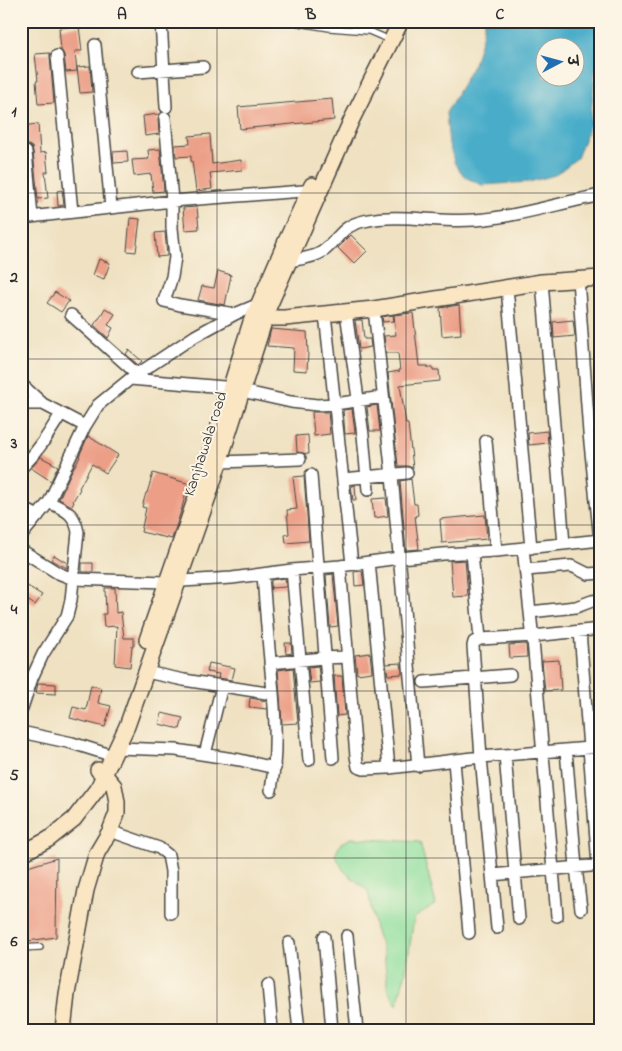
<svg xmlns="http://www.w3.org/2000/svg" width="622" height="1051" font-family="'Indie Flower','Playpen Sans Deva',sans-serif">
  <rect width="100%" height="100%" fill="#fcf5e5"/>
  <filter id="ink" filterUnits="userSpaceOnUse"><feTurbulence type="fractalNoise" baseFrequency=".02" numOctaves="2"/><feDisplacementMap in="SourceGraphic" scale="10" xChannelSelector="R" yChannelSelector="G"/><feConvolveMatrix kernelMatrix="1 2 1 2 8 2 1 2 1" color-interpolation-filters="sRGB"/></filter>
  <filter id="wash" filterUnits="userSpaceOnUse"><feTurbulence type="fractalNoise" baseFrequency=".0096" numOctaves="4" result="noise"/><feDisplacementMap in="SourceGraphic" scale="20" xChannelSelector="R" yChannelSelector="G"/><feGaussianBlur stdDeviation="1.12" result="paint"/><feColorMatrix in="noise" values="0 0 0 0 0 0 0 0 0 0 0 0 0 0 0 0 0 1.4 0 .05"/><feComposite in="paint" operator="in"/></filter>
  <g filter="url(#wash)">
    <rect width="100%" height="100%" fill="#efe1c1"/>
    <path fill="#8fdf9f" stroke="#5d8565" d="M351 838 420 842 436 904 414 918 406 971 397 1005 388 990 384 953 375 929 368 891 344 871 335 855 341 843Z"/>
    <path fill="#4aadc9" stroke="#3a6c7a" fill-rule="evenodd" d="M485 21H601V44L595 72 590 124 577 158 555 175 529 182 482 185 465 177 455 164 449 144 446 113 474 64 482 37ZM544 48H574V78H544Z"/>
    <g id="blocks">
      <path fill="#ec9e86" d="M79 26 82 51H75L77 71 66 72 64 55 61 50 59 28Z
        M50 53V57L54 103 38 104 36 81H38L35 54Z
        M90 66 92 92 80 93 77 67Z
        M332 99 334 120 240 129 238 107Z
        M159 114 158 119 159 134 145 136 143 116Z
        M38 124 40 153 46 152 48 172H45L48 198 38 199 33 151 32 147 29 145H25L21 146V126Z
        M210 134 212 164 241 160 242 170 210 173 212 189 196 191 192 161H191V156L176 157 175 145 190 144 189 136Z
        M160 149 164 191 153 192 151 174 134 176 132 160 149 159 148 150Z
        M127 151 128 162 114 163 113 152Z
        M62 190 64 205 58 206 57 191Z
        M197 207 199 229 185 230 183 208Z
        M130 218 140 219 136 252 127 251Z
        M165 232 167 256 157 257 155 233Z
        M351 235 367 251 354 264 338 248Z
        M99 259 110 263 104 279 93 275Z
        M218 271 231 275 225 305 198 300 202 286 214 288Z
        M55 292 69 301 61 312 47 303Z
        M459 305 461 334 442 336 440 308Z
        M105 308 115 314 108 325 113 328 108 338 94 325 98 319H99Z
        M413 313 419 366H428V368H433V370H439L440 381 400 385 406 424H408L413 468 407 466H398L388 373 400 371 398 353H386L384 336 396 335 394 315Z
        M393 315 394 321 383 322 382 317Z
        M355 320H362L364 339H370L371 347 359 349Z
        M573 320 575 336 554 338 553 322Z
        M271 329 307 332 308 352 307 371 293 370 294 348 267 346Z
        M129 350 142 361 138 365 126 354Z
        M377 405 380 431H370L367 407Z
        M352 409 355 433 345 434 343 410Z
        M312 412H328L330 434 314 436Z
        M547 431 548 443 529 445 528 433Z
        M308 435 309 454 297 452 296 436Z
        M88 436 118 455 106 473 92 464 79 488 80 489 73 501 74 502 72 506 59 499 71 472 80 457 79 456Z
        M41 457 58 466 51 481 31 468Z
        M153 473 190 484 187 493 186 492 182 508 172 539 141 532 146 508 142 507 146 493H147Z
        M304 476 309 541 286 543 285 535 289 534 287 510 297 509 293 477Z
        M411 479 414 504H417L418 515 415 516 419 549 406 550 400 481Z
        M355 485 356 500H353L351 486Z
        M386 498 388 516 374 518 372 499Z
        M485 515 487 539 442 543 440 519Z
        M54 555 67 563V568L51 560Z
        M465 560 468 596 453 597 450 561Z
        M82 563H93V572H82Z
        M362 571 364 585 355 586 354 572Z
        M333 574 338 626 330 627 326 575Z
        M285 578 286 587 271 588V580Z
        M21 582 42 595 35 605 21 596Z
        M105 588H115L116 613 121 612 124 638H134V646H132L130 667 115 665 117 626 104 627 103 614H106Z
        M285 643H291L292 653 286 654Z
        M526 644 527 657 510 658 509 645Z
        M370 653 372 672 357 674 355 655Z
        M559 660 561 690 545 691 542 661Z
        M209 663 235 668 232 680 218 678 219 674 207 672Z
        M401 663 402 674 388 675 386 664Z
        M318 666 320 682 310 683 308 667Z
        M293 668 298 723 282 724 278 670Z
        M334 676H342L345 715 337 716Z
        M38 683 56 684V694L36 693Z
        M91 685 101 688 98 703 111 706 105 727 70 718 73 707 86 710Z
        M250 698 266 701 267 709 249 707Z
        M162 713 183 718 180 729 159 724Z
        M57 858 56 937 21 942V869Z"/>
    </g>
  </g>
  <g filter="url(#ink)">
    <use href="#blocks" fill-opacity="0" stroke="#484642" stroke-width="1"/>
    <g fill="none" stroke-linecap="round" stroke-linejoin="round">
      <defs>
        <path id="lane" d="M299 23 330 28 369 31 383 37
          M21 948 40 947"/>
        <path id="street" d="M161 21 166 107
          M95 45 111 207
          M57 56 72 212
          M138 72 203 67
          M165 118 172 201V228L175 257 172 277 164 301 180 305 235 314
          M26 152 32 217
          M21 218 172 201 316 190
          M289 261C300 259 313 258 322 252 339 240 340 226 364 221 400 213 437 223 474 220 517 217 559 203 601 195
          M578 279 589 433 600 540
          M542 282 564 544
          M507 288 531 548
          M374 309 392 476 418 766
          M346 312 363 435 368 490
          M325 314 352 564
          M71 315 137 374
          M130 379 224 387 291 402 317 405 335 404 383 397
          M21 384 43 404 85 426
          M21 404H43
          M486 441 496 551
          M220 462 300 459
          M21 468C38 452 49 433 61 414
          M311 475 333 758
          M343 479 407 473
          M21 507 38 516
          M21 536 49 502 85 426 98 405 130 379 195 336 235 314 259 304
          M523 548 533 640 557 916
          M21 550 58 573 73 579 166 582 232 578 292 570 340 566 399 558 443 554 496 551 601 540
          M472 553 480 639
          M369 562 389 768
          M340 566 356 756 358 767 364 769 389 768 481 757 601 747
          M292 570 309 760
          M526 570 571 566 576 568 588 574 601 573
          M263 574C265 606 268 638 271 671 275 711 278 750 271 790
          M530 612 576 607 592 601 601 600
          M580 631 598 865
          M270 663 324 658 347 657
          M146 672 184 680 273 694
          M424 682 510 675
          M21 711 32 678 43 654 67 616 71 600 78 532C74 512 66 511 49 502
          M21 732 72 743 104 753
          M116 748 176 750 240 760 275 768
          M566 750 576 867 581 909
          M205 754 222 686
          M505 755 519 919
          M454 761 469 933
          M110 831 159 848 168 855 171 871V913
          M492 875 601 865
          M497 928 481 757 473 646 474 642 480 639 533 636 601 629
          M347 936 357 1030
          M324 937 332 1030
          M289 943 299 1030
          M268 985 272 1030"/>
        <path id="secondary" d="M265 318H285L374 309 542 282 601 278
          M147 640 199 489 251 322 286 241 312 185
          M21 854 49 839 74 819 98 788 127 726 209 494 269 306 352 119 401 21
          M63 1030 67 994 86 890 97 853 110 831 117 813V802L114 786 104 774 98 770"/>
      </defs>
      <use href="#lane" stroke="#484642" stroke-width="8"/>
      <use href="#street" stroke="#484642" stroke-width="14"/>
      <use href="#secondary" stroke="#484642" stroke-width="18"/>
      <use href="#lane" stroke="#fff" stroke-width="5.5"/>
      <use href="#street" stroke="#fff" stroke-width="11"/>
      <use href="#secondary" stroke="#fbe6c4" stroke-width="15"/>
    </g>
  </g>
  <path fill="none" stroke="#2b2b2b" stroke-width="1" stroke-opacity="0.55" d="M217 21V1030M406 21V1030M21 193H601M21 359H601M21 525H601M21 691H601M21 858H601"/>
  <g text-anchor="middle" dominant-baseline="central" stroke-width="4" stroke-linejoin="round" paint-order="stroke">
    <g font-size="16" fill="#2b2b2b" stroke="#fcf5e5">
      <text transform="translate(206 444) rotate(-72)">Kanjhawala road</text>
    </g>
  </g>
  <rect width="622" height="1051" fill="none" stroke="#fcf5e5" stroke-width="55"/>
  <g transform="translate(560 62) rotate(84)"><circle r="24" fill="#fcf5e5" stroke="#a8a49b"/>
  <path d="M0-4L9 19L0 12L-9 19Z" fill="#1f6fb2"/>
  <text y="-8" font-size="14" font-weight="bold" text-anchor="middle" fill="#2b2b2b">उ</text>
  </g>
  <rect x="28" y="28" width="566" height="996" fill="none" stroke="#2b2b2b" stroke-width="2"/>
  <g font-size="16" text-anchor="middle" font-weight="bold" fill="#2b2b2b">
    <text x="122" y="19">A</text>
    <text x="311" y="19">B</text>
    <text x="500" y="19">C</text>
    <text x="14" y="116">1</text>
    <text x="14" y="282">2</text>
    <text x="14" y="448">3</text>
    <text x="14" y="614">4</text>
    <text x="14" y="780">5</text>
    <text x="14" y="946">6</text>
  </g>
</svg>
